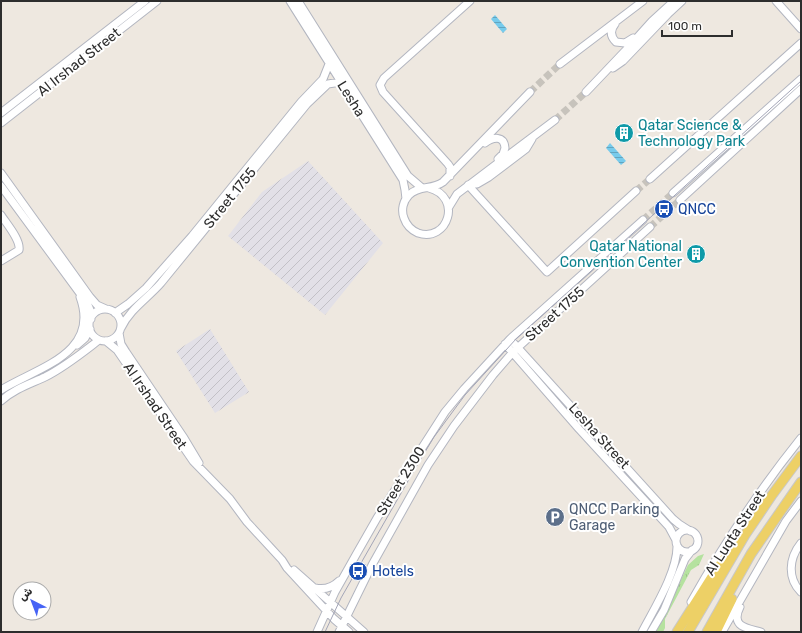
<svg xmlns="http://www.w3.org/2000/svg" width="802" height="633" font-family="Rubik,'Noto Sans Arabic',sans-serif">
  <defs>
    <pattern id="industrial-furrows" width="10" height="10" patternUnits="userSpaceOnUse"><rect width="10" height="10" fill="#e2e0e7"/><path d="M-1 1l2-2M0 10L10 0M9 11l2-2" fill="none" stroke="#c2c0c6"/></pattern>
    <pattern id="grass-tufts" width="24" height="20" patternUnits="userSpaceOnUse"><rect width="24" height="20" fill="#b5e29f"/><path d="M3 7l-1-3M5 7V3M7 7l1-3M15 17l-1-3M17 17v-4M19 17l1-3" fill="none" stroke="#9cc289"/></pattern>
    <pattern id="water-rules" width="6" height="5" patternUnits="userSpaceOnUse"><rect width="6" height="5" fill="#77cbec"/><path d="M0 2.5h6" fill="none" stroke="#62a5c0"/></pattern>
  </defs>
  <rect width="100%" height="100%" fill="#eee8e0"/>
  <path fill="url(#industrial-furrows)" d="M308 161 383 243 325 315 228 236 262 192Z
    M210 329 249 392 215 413 176 351Z"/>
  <path fill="url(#grass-tufts)" d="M704 554 699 565 691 570 665 619V628L663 632H656L688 565 698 556Z"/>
  <path fill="url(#water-rules)" d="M495 15 507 29 503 33 491 19Z
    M610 143 626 161 621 165 606 148Z"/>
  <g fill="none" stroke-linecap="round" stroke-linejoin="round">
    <path stroke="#c7c3bc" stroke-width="7" stroke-dasharray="7 3.5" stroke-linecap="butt" d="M530 92 560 64
      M555 120 586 92
      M636 191 650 179
      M643 220 673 193
      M650 227 680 200"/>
    <defs>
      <path id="minor" d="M290 1 403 180 405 190 406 199
        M298 1 408 176 422 188
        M776 1 801 29
        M615 24C610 30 610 36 616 42L625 43 633 38
        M560 64 643 1
        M613 68 623 61 668 14 682 1
        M586 92 625 51 652 21 674 1
        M1 113 145 1
        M1 123 157 1
        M485 143C493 137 504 135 505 148L503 154 498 159
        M1 173 90 297 97 305 106 309
        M450 176V167L448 164 383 92 380 85 384 78 470 1
        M650 179 801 43
        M472 184H477L489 177 526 149 532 139
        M468 185 547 272 636 191
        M1 186 87 303 90 310 91 319
        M429 188C463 197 448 243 418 233 411 230 406 224 404 218 401 210 403 201 409 195 419 185 432 190 443 182L530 92
        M673 193 801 79
        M680 200 801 89
        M449 207 457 194 555 120
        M1 215C6 223 21 240 19 250L1 261
        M89 325a16 16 0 1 1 32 0a16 16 0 1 1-32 0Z
        M115 313 128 304 146 288 192 236 301 102 323 79 329 64
        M121 328C130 309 148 298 161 283L307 104 328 84 341 82 346 79
        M119 333 121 344 126 352 184 438 199 463
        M510 339 673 519 679 524 690 531
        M106 341 117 350 193 461 230 499 247 522 282 560 287 568 334 619 349 632
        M505 344 579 429 669 527 676 540
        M77 345 85 338 90 329
        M1 390C36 368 101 354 80 297
        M1 401C14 389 30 384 45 377 65 367 82 353 99 340
        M676 541a11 11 0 1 1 22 0a11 11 0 1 1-22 0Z
        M801 543C789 558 787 578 801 592
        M294 570 364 632
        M315 588C325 590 332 588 339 581
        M691 602C723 545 760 489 801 438
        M740 607C730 627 747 628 761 632
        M317 632 335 592 357 553 377 518 445 412 464 389 510 339 643 220
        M339 632 372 565 428 465 454 426 493 375 513 352 650 227
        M642 632C654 609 678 571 677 545
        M651 632 664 610 685 559 692 550
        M722 632 786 521 801 501"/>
      <path id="major" d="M677 632 715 572 733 547
        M688 632 745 535 772 495 801 456
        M707 632 751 554 801 482
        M716 632 732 599"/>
    </defs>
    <use href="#minor" stroke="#b3b6c0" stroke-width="9"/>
    <use href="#major" stroke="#c8c8c8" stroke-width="11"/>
    <use href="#minor" stroke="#fff" stroke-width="7"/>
    <use href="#major" stroke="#edd066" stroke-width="9"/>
    <path stroke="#a3a5b7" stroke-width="1" d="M325 632 341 598 416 467 434 437 465 395 516 339 801 81"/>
  </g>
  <defs>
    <symbol id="building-disc" viewBox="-11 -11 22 22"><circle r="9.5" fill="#0f9aa8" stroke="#fff"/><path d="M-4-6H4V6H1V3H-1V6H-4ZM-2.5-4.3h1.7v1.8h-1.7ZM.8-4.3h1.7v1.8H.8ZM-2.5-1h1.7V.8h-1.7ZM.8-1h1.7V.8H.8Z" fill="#fff"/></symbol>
    <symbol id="bus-disc" viewBox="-11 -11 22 22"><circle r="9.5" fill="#1a4fb4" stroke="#fff"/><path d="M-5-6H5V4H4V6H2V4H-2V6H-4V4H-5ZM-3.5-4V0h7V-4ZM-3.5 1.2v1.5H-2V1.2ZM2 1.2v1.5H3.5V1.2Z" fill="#fff"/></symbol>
    <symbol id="parking-disc" viewBox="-11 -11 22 22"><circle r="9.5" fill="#5c6f8a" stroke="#fff"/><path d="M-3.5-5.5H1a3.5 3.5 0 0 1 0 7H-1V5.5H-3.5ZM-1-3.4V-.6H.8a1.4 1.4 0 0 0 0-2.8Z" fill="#fff"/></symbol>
  </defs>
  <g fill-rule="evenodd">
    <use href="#building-disc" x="613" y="122" width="22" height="22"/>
    <use href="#bus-disc" x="653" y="198" width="22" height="22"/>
    <use href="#building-disc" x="685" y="243" width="22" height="22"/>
    <use href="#parking-disc" x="544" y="506" width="22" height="22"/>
    <use href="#bus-disc" x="347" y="560" width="22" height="22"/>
  </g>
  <g text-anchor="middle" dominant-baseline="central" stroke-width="4" stroke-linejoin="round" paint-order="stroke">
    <g font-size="14" fill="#2d2d2d" stroke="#fff">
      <text transform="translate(79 62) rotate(-38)">Al Irshad Street</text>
      <text transform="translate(351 99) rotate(58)">Lesha</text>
      <text transform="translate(230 198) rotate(-51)">Street 1755</text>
      <text transform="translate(555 314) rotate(-42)">Street 1755</text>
      <text transform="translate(155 406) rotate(56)">Al Irshad Street</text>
      <text transform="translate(599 436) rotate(48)">Lesha Street</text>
      <text transform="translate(401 481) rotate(-58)">Street 2300</text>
      <text transform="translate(735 533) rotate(-57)">Al Luqta Street</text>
    </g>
    <g font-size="14" fill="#0d838f" stroke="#fff" text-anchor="start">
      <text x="638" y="125">Qatar Science &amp;<tspan x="638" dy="16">Technology Park</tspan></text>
      <text x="682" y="246" text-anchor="end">Qatar National<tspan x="682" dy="16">Convention Center</tspan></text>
    </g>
    <g font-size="14" fill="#164399" stroke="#fff" text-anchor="start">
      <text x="678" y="209">QNCC</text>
      <text x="372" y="571">Hotels</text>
    </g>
    <g font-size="14" fill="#4e5e75" stroke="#fff" text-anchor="start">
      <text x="569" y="509">QNCC Parking<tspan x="569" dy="16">Garage</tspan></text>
    </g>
  </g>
  <rect width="802" height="633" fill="none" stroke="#2d2d2d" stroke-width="4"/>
  <g transform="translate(32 601) rotate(318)"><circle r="19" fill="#ffffff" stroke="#ababab"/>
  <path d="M0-3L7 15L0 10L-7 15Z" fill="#4663f5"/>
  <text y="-6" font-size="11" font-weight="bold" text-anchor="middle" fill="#2d2d2d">ش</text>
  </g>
  <path d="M662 30v6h70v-6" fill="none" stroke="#2d2d2d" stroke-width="2"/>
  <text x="668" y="30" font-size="12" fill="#2d2d2d" stroke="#ffffff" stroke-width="3" paint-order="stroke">100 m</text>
</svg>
